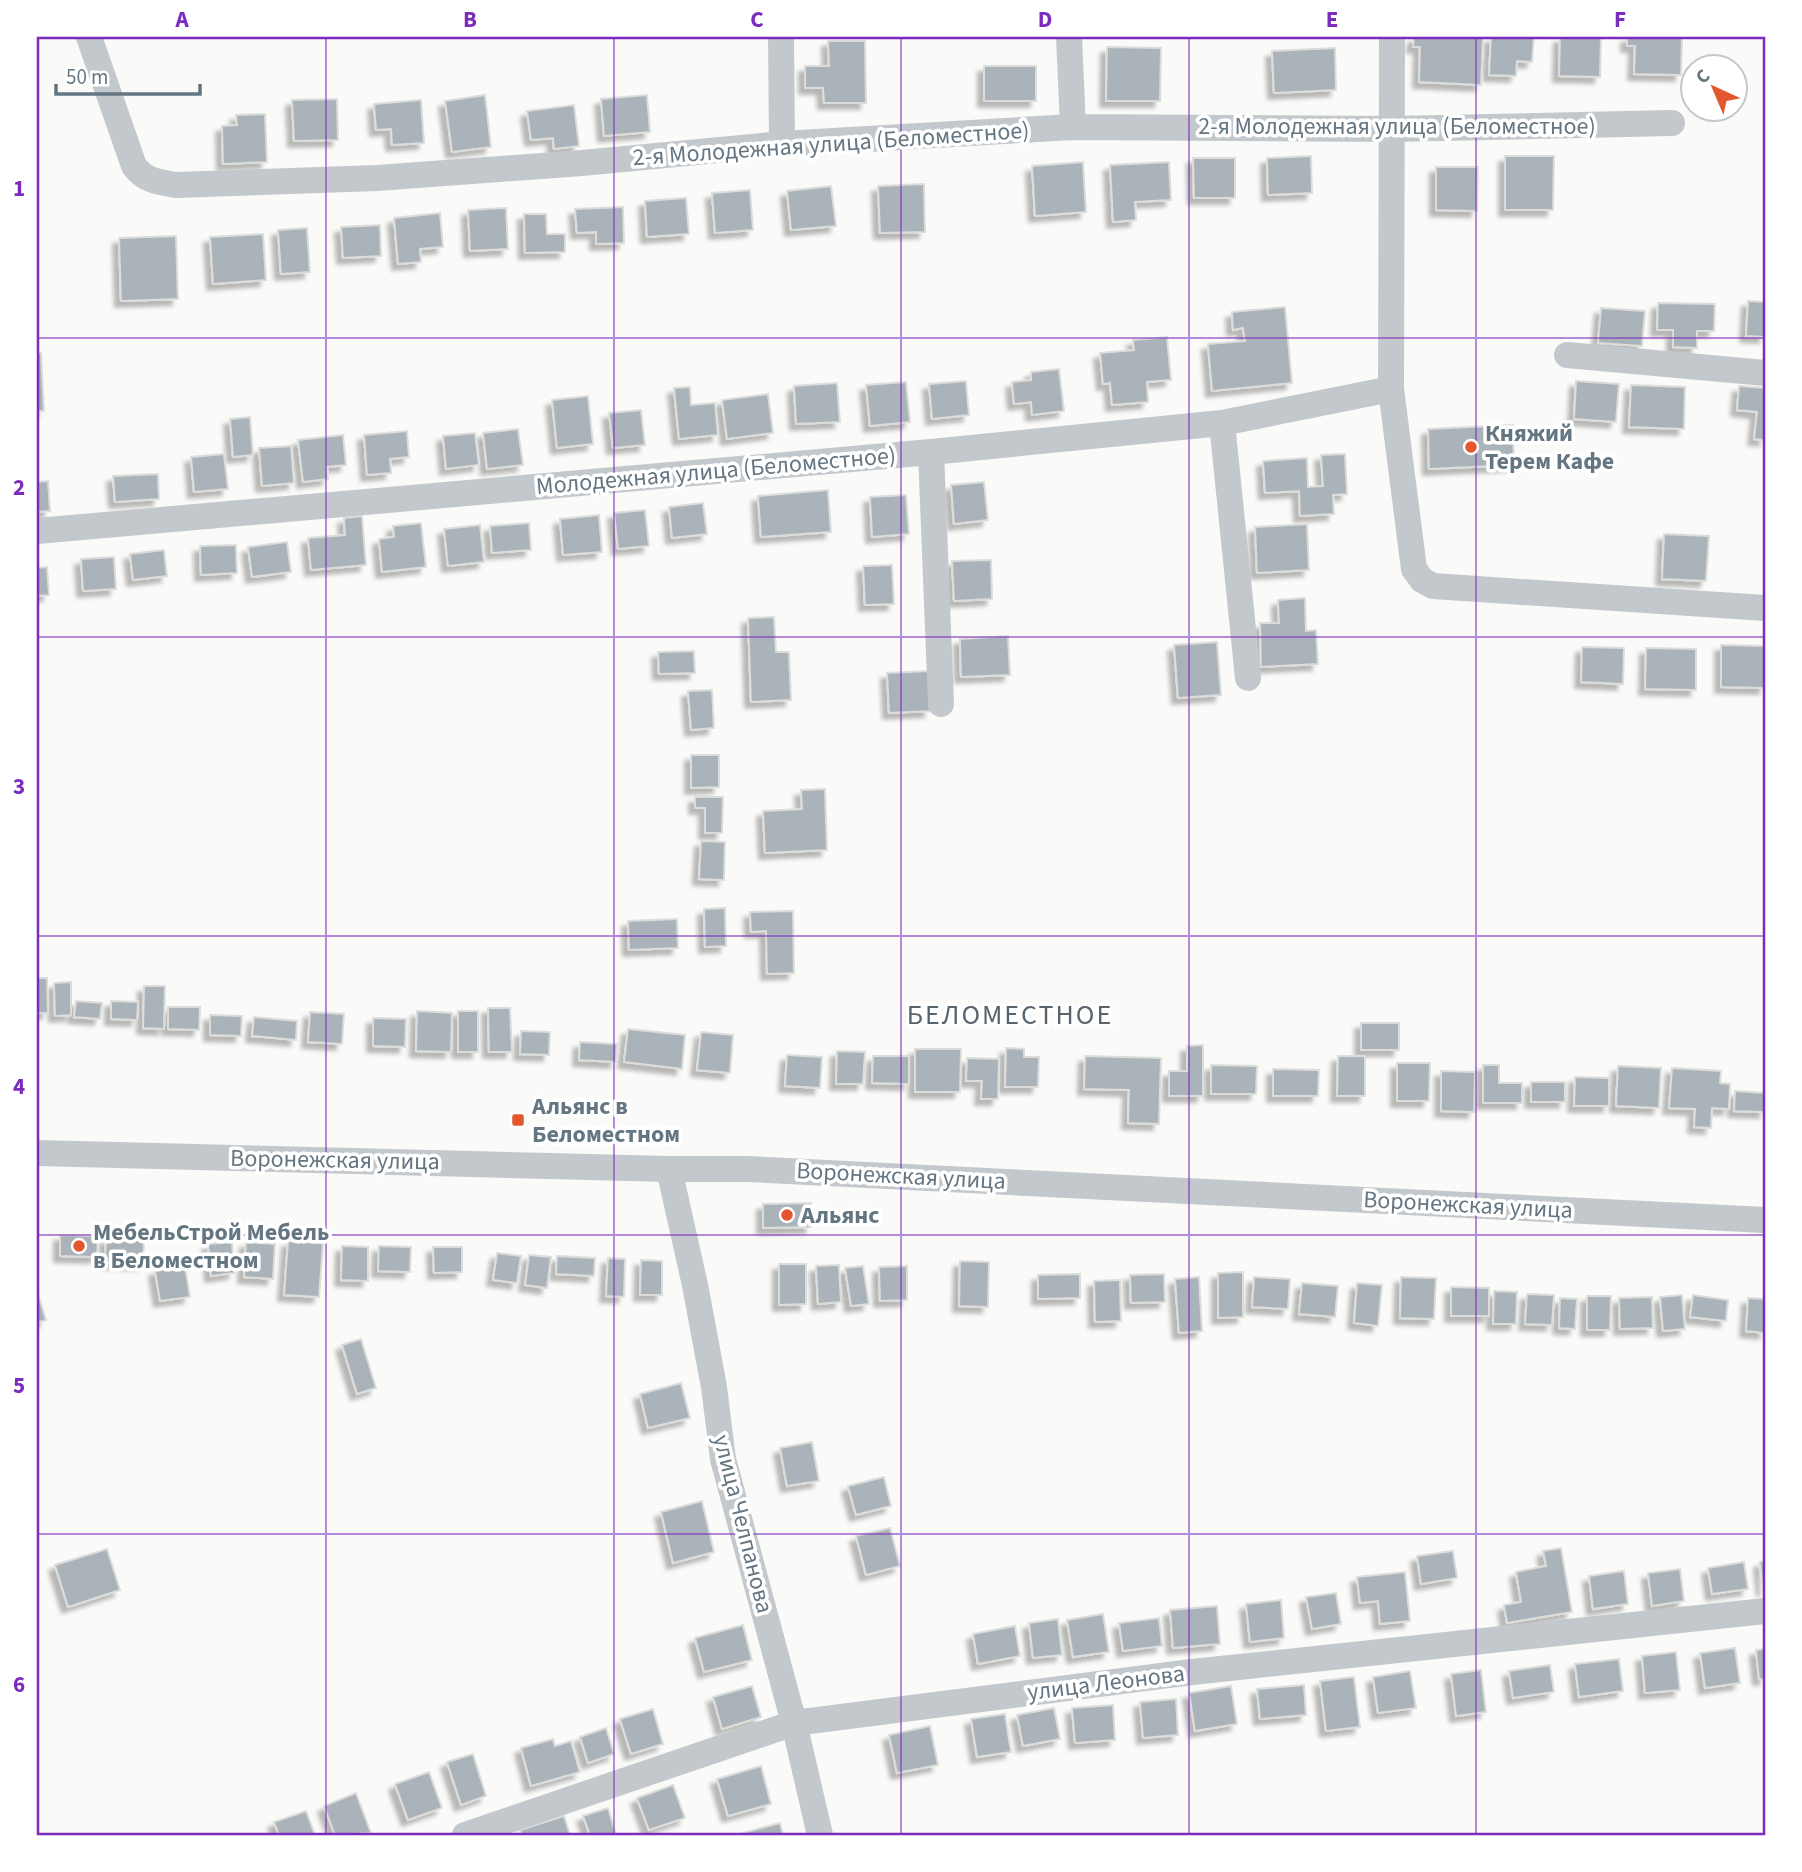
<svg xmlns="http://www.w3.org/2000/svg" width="1802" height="1872" font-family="'Source Sans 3',sans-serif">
  <defs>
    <filter id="shadow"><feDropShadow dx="-6" dy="6" stdDeviation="2" flood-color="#0004"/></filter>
  </defs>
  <rect width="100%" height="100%" fill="#fafaf8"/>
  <path fill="#aab3b9" stroke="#dcdcda" stroke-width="2" filter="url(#shadow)" d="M1414 37H1483L1481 85 1419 82 1420 47H1413Z
    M1491 37H1534L1532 62 1517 61 1516 76 1489 75Z
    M1560 37 1601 38 1600 77 1559 76Z
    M1627 37H1682L1681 75 1634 74 1635 46H1627Z
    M828 41H865L866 103H824L823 88H805V66H829Z
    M1107 47 1161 48 1160 101H1106Z
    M1335 48 1336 90 1274 93 1272 51Z
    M984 66H1036V101H984Z
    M485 95 491 147 452 152 445 101Z
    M647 95 650 132 604 136 601 99Z
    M337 99 338 140 294 141 292 100Z
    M421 100 424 143 392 145 391 129 376 130 374 104Z
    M574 105 579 146 554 149 553 138 531 140 527 111Z
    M265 114 267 162 223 164 222 126 237 125 236 115Z
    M1311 156 1312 193 1268 195 1267 158Z
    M1505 156H1554L1553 210H1505Z
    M1193 158H1235V198H1194Z
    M1083 162 1086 212 1035 216 1032 166Z
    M1169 162 1171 200 1135 202 1136 220 1113 222 1110 165Z
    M1436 167H1478L1477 211 1436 210Z
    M924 184 925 232 880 233 878 186Z
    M831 186 836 226 791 230 787 191Z
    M750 190 753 230 715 233 712 193Z
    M686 198 689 234 647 237 645 201Z
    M623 207 624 243 596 244V232L577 233 575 209Z
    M506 208 508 249 470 251 468 210Z
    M440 213 443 247 420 249 421 262 398 264 394 218Z
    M524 214H546L547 234H565V252L525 253Z
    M380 225 381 256 343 258 341 227Z
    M307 228 310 272 281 274 278 230Z
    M263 234 266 280 213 284 210 237Z
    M176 236 178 299 121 301 119 238Z
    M1748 301 1765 302V337L1746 336Z
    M1658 303 1715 304 1714 331H1697V348L1673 347V330H1657Z
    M1285 307 1292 383 1212 391 1208 344 1245 341 1243 328 1233 330 1232 312Z
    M1601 308 1645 311 1642 346 1598 343Z
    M1167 337 1171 380 1147 382 1148 402 1112 405 1110 383 1103 384 1100 353 1134 350 1133 340Z
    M37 353H41L44 411H37Z
    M1059 369 1064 411 1032 415 1031 402 1014 404 1012 382 1031 380V372Z
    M966 381 969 415 932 419 929 384Z
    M1576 381 1619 384 1616 422 1574 419Z
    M906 382 910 422 870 426 866 385Z
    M837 383 840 422 796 424 794 386Z
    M1631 385 1685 387 1684 429 1629 427Z
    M1739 386 1765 388V440L1754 439 1757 412 1737 410Z
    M690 387 691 405 715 403 718 435 679 439 674 388Z
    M768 394 773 433 727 439 722 400Z
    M588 396 593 444 557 448 552 400Z
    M641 410 645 445 613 448 609 413Z
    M250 417 253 455 233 457 230 419Z
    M1513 425 1514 465 1429 469 1428 429Z
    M518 429 523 465 487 469 483 433Z
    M407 431 409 457 390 459 391 473 367 475 364 435Z
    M475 433 479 465 446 469 443 436Z
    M343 435 346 465 327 467 328 479 303 482 298 440Z
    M291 446 294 483 262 486 259 448Z
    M224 454 228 489 194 492 191 457Z
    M1345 454 1347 494 1333 495 1334 514 1300 516 1299 491 1265 493 1263 461 1307 458 1308 487 1323 486 1321 455Z
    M158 474 159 499 115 502 113 476Z
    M48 481 50 511 37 512V482Z
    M984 482 988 520 954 524 951 485Z
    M828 490 831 532 761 537 758 496Z
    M906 495 909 534 872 537 870 497Z
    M703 503 707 534 672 538 669 507Z
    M645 510 649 546 618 549 614 513Z
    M599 515 602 552 563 555 560 519Z
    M362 516 366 565 311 570 308 538 345 535 344 518Z
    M421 523 426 567 382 572 379 539 394 537 393 526Z
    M529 523 531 550 492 553 490 526Z
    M1307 524 1309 570 1257 573 1255 527Z
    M480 525 484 562 448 566 444 529Z
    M1664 534 1709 536 1706 581 1662 579Z
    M287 542 291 572 252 577 248 547Z
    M236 545 237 573 201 575 200 546Z
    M164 550 167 576 133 580 130 554Z
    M114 557 116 589 83 591 81 559Z
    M991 560 992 599 954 601 952 561Z
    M892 565 894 604 865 605 863 566Z
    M47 567 49 595 37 596V568Z
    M1305 598 1306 631 1316 630 1318 664 1261 667 1260 623H1279L1278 600Z
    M774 617 776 652H789L791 700 751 702 748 618Z
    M1008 636 1010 675 961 677 960 639Z
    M1217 642 1221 695 1178 698 1174 645Z
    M1721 645 1765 646V688L1721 687Z
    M1582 647 1624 648 1623 684 1581 682Z
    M1646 648 1696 649V690L1645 689Z
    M694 651 695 673 659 674 658 652Z
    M929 671 930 711 889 713 887 673Z
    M712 690 714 728 691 730 688 691Z
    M691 755H719V787L691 788Z
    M825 789 827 850 765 853 763 811 802 809 801 790Z
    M695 797H723L722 833H705V808H695Z
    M701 841 725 842 724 880 699 879Z
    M725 908 726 946 705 947 704 909Z
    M793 911 794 973 767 974 766 931 751 932 750 912Z
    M677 919 678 948 629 950 628 921Z
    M37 978H47L48 1013H37Z
    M71 982V1015L55 1016 54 983Z
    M144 986H165L164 1029 143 1028Z
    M76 1001 102 1003 100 1019 74 1017Z
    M111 1001 138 1002 137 1020 111 1019Z
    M168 1007H200L199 1030 168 1029Z
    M488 1008H510L512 1052H489Z
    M417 1011 452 1013 451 1052 416 1051Z
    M458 1011H478V1052H458Z
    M310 1012 344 1014 342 1044 308 1042Z
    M210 1015 242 1016 241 1036 210 1035Z
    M254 1017 297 1021 296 1040 252 1036Z
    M373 1018 406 1019 405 1047 373 1046Z
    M1361 1023H1399V1050H1361Z
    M628 1029 685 1035 682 1069 624 1062Z
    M521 1031 550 1032 549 1055 520 1054Z
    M701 1032 733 1035 730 1073 697 1070Z
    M580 1042 617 1044 616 1062 579 1060Z
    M1203 1045V1096H1169V1071H1187V1046Z
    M1006 1048 1024 1049V1057H1039L1038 1087H1005Z
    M915 1049H961L960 1092H915Z
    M837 1051 865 1052 863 1084H836Z
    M787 1055 822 1057 820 1088 785 1086Z
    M873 1056H909V1084L872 1083Z
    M1085 1056 1161 1058 1159 1124 1128 1123 1129 1090 1084 1089Z
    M1338 1056H1365V1096H1337Z
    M967 1058 999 1059 998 1099H981L982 1081H966Z
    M1397 1063H1430L1429 1101H1397Z
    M1211 1065 1257 1066 1256 1094H1211Z
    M1483 1065H1499V1083H1522V1103H1483Z
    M1618 1066 1661 1068 1659 1108 1616 1106Z
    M1672 1068 1721 1071 1720 1083 1730 1084 1729 1109 1712 1108 1711 1128 1694 1127 1695 1109 1669 1108Z
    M1273 1069 1319 1070 1318 1096H1273Z
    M1441 1071 1475 1072 1474 1112 1441 1111Z
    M1575 1077 1609 1078V1106H1574Z
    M1531 1082H1565V1102H1531Z
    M1735 1091 1765 1093V1112L1734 1111Z
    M811 1203V1227L763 1228V1204Z
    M60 1235 98 1236 97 1257 60 1256Z
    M106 1238 144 1239 143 1264 105 1262Z
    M288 1241 323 1243 319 1297 284 1295Z
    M232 1242 234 1273 211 1276 208 1244Z
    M246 1242 275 1244 273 1279 244 1277Z
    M342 1246 368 1247V1281L341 1280Z
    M379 1246 411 1247 410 1272 378 1271Z
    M433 1247H462V1272L434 1273Z
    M497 1253 521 1256 517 1283 493 1280Z
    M529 1255 551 1257 547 1288 525 1285Z
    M557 1256 595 1258 594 1276 556 1274Z
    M608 1258 625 1259 624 1297 606 1296Z
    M641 1260 662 1261V1295H640Z
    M960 1261 989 1262 988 1307 959 1306Z
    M779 1264H806V1304L779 1305Z
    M839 1265 841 1302 818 1304 816 1266Z
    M185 1266 190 1297 160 1301 155 1270Z
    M863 1266 869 1304 851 1306 845 1268Z
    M907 1266V1300L880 1301 879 1267Z
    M1243 1272V1317L1218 1318V1273Z
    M1080 1274V1298L1038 1299V1275Z
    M1164 1274 1165 1302 1131 1303 1130 1275Z
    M1199 1277 1202 1331 1179 1333 1175 1279Z
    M1254 1277 1290 1279 1288 1309 1252 1307Z
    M1401 1277 1436 1278 1434 1319 1400 1318Z
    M1120 1280 1121 1321 1095 1322 1094 1281Z
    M1302 1283 1338 1286 1335 1317 1299 1314Z
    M1357 1283 1382 1285 1378 1326 1354 1323Z
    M1451 1287 1489 1288V1316H1451Z
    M1494 1291 1517 1292 1516 1324H1493Z
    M38 1294 46 1320 37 1323V1295Z
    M1527 1294 1554 1295 1552 1325 1525 1324Z
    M1682 1295 1685 1329 1663 1331 1660 1297Z
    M1693 1295 1728 1300 1726 1321 1690 1317Z
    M1587 1296H1611L1610 1330H1587Z
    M1652 1297 1653 1328 1620 1329 1619 1298Z
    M1560 1298 1577 1299 1575 1329 1559 1328Z
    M1748 1298 1765 1299V1333L1746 1331Z
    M361 1339 376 1388 357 1394 342 1345Z
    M681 1383 690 1418 648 1428 640 1394Z
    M812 1442 819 1481 787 1486 780 1448Z
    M884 1477 891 1506 856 1515 848 1486Z
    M702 1501 714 1552 673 1563 661 1512Z
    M890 1528 900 1566 866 1575 856 1536Z
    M1561 1548 1572 1612 1507 1623 1504 1605 1521 1602 1516 1572 1546 1566 1543 1551Z
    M107 1549 120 1590 68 1607 55 1565Z
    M1453 1551 1457 1578 1421 1584 1417 1556Z
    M1765 1561V1590H1763L1760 1562Z
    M1744 1562 1748 1589 1712 1594 1708 1568Z
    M1680 1569 1684 1601 1652 1606 1648 1573Z
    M1624 1571 1628 1604 1593 1609 1589 1576Z
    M1405 1572 1410 1621 1380 1624 1378 1601 1360 1603 1357 1577Z
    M1336 1593 1341 1624 1312 1629 1306 1597Z
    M1281 1600 1284 1638 1250 1642 1246 1604Z
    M1217 1606 1220 1644 1173 1648 1170 1610Z
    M1103 1614 1109 1652 1073 1657 1067 1620Z
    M1159 1618 1162 1646 1123 1651 1119 1623Z
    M1058 1619 1062 1655 1033 1658 1029 1623Z
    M743 1625 752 1660 704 1672 695 1638Z
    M1015 1626 1020 1656 978 1664 973 1634Z
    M1735 1648 1740 1683 1705 1688 1700 1653Z
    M1765 1649V1679H1759L1756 1650Z
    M1676 1652 1680 1690 1645 1693 1642 1656Z
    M1619 1659 1623 1691 1579 1697 1575 1664Z
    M1550 1665 1554 1692 1513 1698 1509 1671Z
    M1481 1670 1486 1712 1456 1716 1451 1674Z
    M1410 1671 1416 1708 1378 1713 1373 1677Z
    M1354 1677 1360 1727 1326 1731 1320 1681Z
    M1304 1685 1306 1715 1260 1719 1257 1689Z
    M752 1686 761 1717 722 1729 713 1697Z
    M1231 1686 1237 1724 1195 1731 1189 1693Z
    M1176 1699 1178 1735 1143 1738 1140 1702Z
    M1113 1705 1115 1740 1075 1743 1072 1708Z
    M1054 1708 1060 1739 1023 1746 1017 1715Z
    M653 1709 663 1744 631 1754 620 1719Z
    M1005 1714 1011 1752 977 1757 971 1719Z
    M930 1726 938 1765 897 1773 889 1735Z
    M606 1728 614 1754 588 1763 580 1737Z
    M553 1739 555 1746 571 1741 580 1772 531 1786 521 1748Z
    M473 1754 486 1796 461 1805 447 1762Z
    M761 1766 771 1804 728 1816 717 1779Z
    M429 1772 442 1808 408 1820 395 1784Z
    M673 1785 685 1818 649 1830 637 1798Z
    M356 1793 371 1833 335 1835 324 1806Z
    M608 1808 616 1835H590L583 1816Z
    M306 1811 315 1835H279L274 1822Z
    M564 1816 570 1835H522L520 1830Z
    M780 1823 783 1835H743V1833Z"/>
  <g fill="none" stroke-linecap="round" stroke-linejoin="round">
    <path stroke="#c3c8cc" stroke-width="26" d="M89 37 134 166C145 181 159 182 176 185L377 178 582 163 782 144 1073 127 1392 129 1672 123
      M781 37 782 144
      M1069 37 1073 127
      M1392 37 1391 389 1414 569 1422 580 1433 586 1765 608
      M1567 355 1765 373
      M1222 423 1248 678
      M931 452 941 704
      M37 531 931 452 1222 423 1391 389
      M37 1153 669 1169H748L1765 1220
      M669 1169 695 1285 714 1387 723 1459 794 1723 820 1835
      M465 1835 794 1723 1192 1672 1765 1611"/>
  </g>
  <path fill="none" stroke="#7b2cbf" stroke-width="2" stroke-opacity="0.55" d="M326 37V1835M614 37V1835M901 37V1835M1189 37V1835M1476 37V1835M37 338H1765M37 637H1765M37 936H1765M37 1235H1765M37 1534H1765"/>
  <g fill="#e4572e" stroke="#fff" stroke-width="2.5">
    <circle cx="1471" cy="447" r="7"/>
    <rect x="511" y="1113" width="14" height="14" rx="3.5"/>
    <circle cx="787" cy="1215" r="7"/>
    <circle cx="79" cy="1246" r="7"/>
  </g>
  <g text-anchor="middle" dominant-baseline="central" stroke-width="7" stroke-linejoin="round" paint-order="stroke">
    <g font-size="24" fill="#657683" stroke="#fff">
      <text x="1397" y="126">2-я Молодежная улица (Беломестное)</text>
      <text transform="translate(831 144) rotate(-4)">2-я Молодежная улица (Беломестное)</text>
      <text transform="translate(716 471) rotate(-5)">Молодежная улица (Беломестное)</text>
      <text transform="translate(335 1160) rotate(1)">Воронежская улица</text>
      <text transform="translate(901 1176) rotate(3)">Воронежская улица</text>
      <text transform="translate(1468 1205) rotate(3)">Воронежская улица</text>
      <text transform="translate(743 1524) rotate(76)">улица Челпанова</text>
      <text transform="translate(1106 1683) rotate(-7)">улица Леонова</text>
    </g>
    <g font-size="24" font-weight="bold" fill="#657683" stroke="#fff" text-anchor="start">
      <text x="1485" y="433">Княжий<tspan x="1485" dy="28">Терем Кафе</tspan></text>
      <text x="532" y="1106">Альянс в<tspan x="532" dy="28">Беломестном</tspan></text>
      <text x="801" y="1215">Альянс</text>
      <text x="93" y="1232">МебельСтрой Мебель<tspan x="93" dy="28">в Беломестном</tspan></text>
    </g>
    <g font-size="28" letter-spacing="2" fill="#57646e" stroke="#fff">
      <text x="1010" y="1015">БЕЛОМЕСТНОЕ</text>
    </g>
  </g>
  <rect width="1802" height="1872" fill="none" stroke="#ffffff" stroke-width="77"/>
  <g transform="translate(1714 88) rotate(316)"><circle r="33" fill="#ffffff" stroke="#c1c8cd" stroke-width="2"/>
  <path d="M0-5L12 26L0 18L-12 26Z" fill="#e4572e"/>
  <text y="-10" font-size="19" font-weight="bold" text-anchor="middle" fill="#657683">С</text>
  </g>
  <path d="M56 84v10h144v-10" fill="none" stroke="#657683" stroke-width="3.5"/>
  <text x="66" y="84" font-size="21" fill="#657683" stroke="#ffffff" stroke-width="5" paint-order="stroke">50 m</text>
  <rect x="38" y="38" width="1726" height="1796" fill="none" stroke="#7b2cbf" stroke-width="2.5"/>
  <g font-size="23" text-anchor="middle" font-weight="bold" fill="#7b2cbf">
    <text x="182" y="27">A</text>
    <text x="470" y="27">B</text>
    <text x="757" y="27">C</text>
    <text x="1045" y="27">D</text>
    <text x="1332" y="27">E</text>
    <text x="1620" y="27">F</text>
    <text x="19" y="196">1</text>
    <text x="19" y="495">2</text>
    <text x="19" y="794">3</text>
    <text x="19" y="1094">4</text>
    <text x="19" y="1393">5</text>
    <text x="19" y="1692">6</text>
  </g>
</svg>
